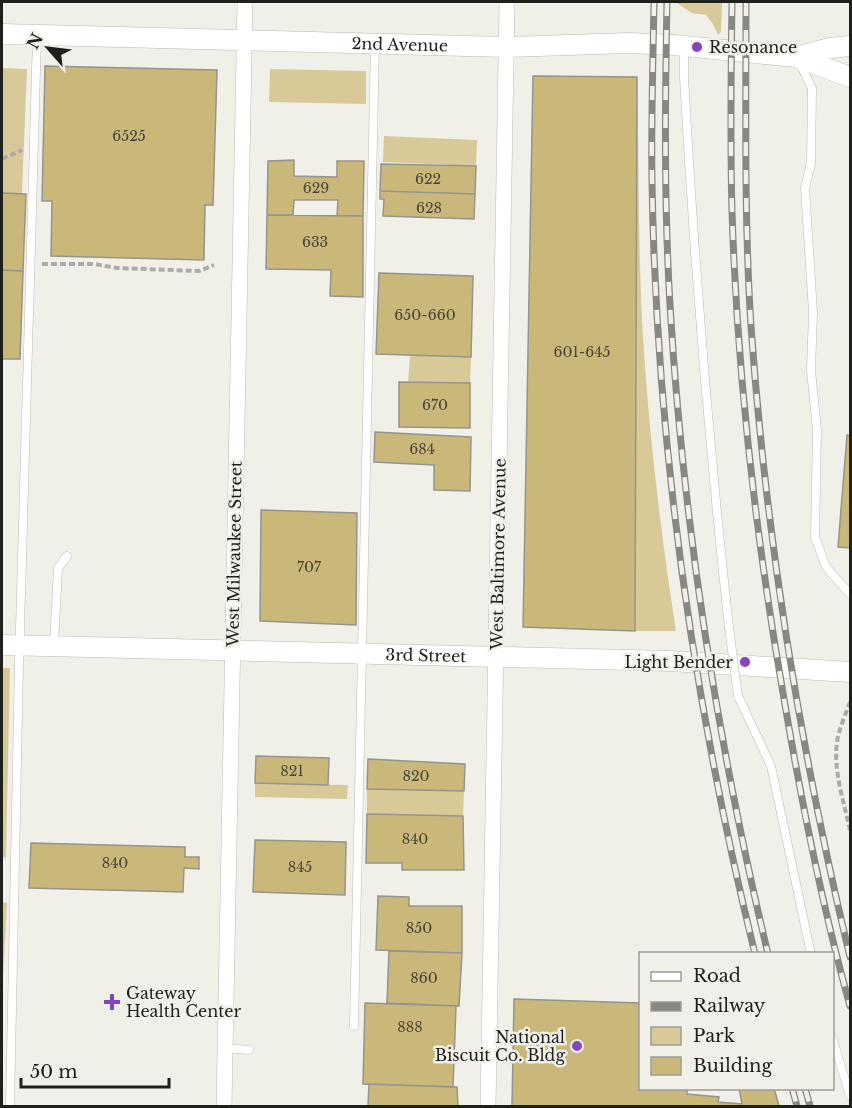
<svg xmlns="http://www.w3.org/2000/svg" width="852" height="1108" font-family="'Libre Baskerville',serif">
  <rect width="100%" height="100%" fill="#f1f0e8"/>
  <path fill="#d8ca98" d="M675 2H722L721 32 718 35 713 24 706 15 692 13Z
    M2 68 27 69 22 193H2Z
    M270 69 366 71V104L269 102Z
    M637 77C639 164 638 251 643 337 649 435 661 534 676 631H635Z
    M384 136 477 140 476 166 383 162Z
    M410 355 471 357 470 383 408 382Z
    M2 668H10L6 858 2 857Z
    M255 783 348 785 347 799 255 797Z
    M367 789 464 791 463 816 367 814Z
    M2 902 7 903 3 980 2 979Z"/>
  <path fill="#cab87a" stroke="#96948d" stroke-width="1.5" d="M45 66 217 70 213 205H205L204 260 51 256 52 201H42Z
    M533 76 637 77 635 631 523 627Z
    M294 160V176L337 177V161H364L363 216H337L338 200H294L293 215H267L268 161Z
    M381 164 476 166 475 194 380 191Z
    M380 191 475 194 474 219 383 216 384 199H380Z
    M2 193 26 194 23 271 2 270Z
    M267 215 363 216V297L330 296 331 270 266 269Z
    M2 270 23 271 20 359H2Z
    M379 273 473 276 471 357 376 354Z
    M399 382 470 383V428L399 427Z
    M375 432 471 437 470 491 434 490V465L374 462Z
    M847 435 850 436V548L838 547Z
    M261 510 357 513 356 625 260 621Z
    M256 756 329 758 328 785 255 783Z
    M368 759 465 764 464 791 367 789Z
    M367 814 463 816 464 870H402V863H366Z
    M255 840 346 842 345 895 253 892Z
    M31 843 185 847V857H199V869L184 868 183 892 29 888Z
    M378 896 409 897V906H462V953L376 950Z
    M389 951 462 953 459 1006 387 1003Z
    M514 999 640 1003V1088H687V1094L719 1097 718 1102 742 1104 739 1088H774L779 1106H512Z
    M365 1003 456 1006 453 1087 363 1084Z
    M369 1084 457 1087 458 1106H368Z"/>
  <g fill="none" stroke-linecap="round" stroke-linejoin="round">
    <defs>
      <path id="service" d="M684 47V77C694 261 709 445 729 628
        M799 62 812 88 811 163 805 188 813 312 811 371 817 430 815 537 826 567 850 594
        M54 644 58 568 67 556
        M738 696 771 766 811 954
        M354 1026 375 44
        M832 1037 850 1096
        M225 1048 249 1050
        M10 1106 19 663 37 36"/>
      <path id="minor" d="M224 1106 245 2
        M488 1106 507 2"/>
      <g id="tertiary">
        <path id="s1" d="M2 34 506 47 629 43 674 45 796 57 850 77"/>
        <path d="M796 57 830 48 850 46"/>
        <path id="s2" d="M2 645 670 661 850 672"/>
      </g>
    </defs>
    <use href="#service" stroke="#bbb9b2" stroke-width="9"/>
    <use href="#minor" stroke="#bbb9b2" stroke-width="16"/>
    <use href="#tertiary" stroke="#bbb9b2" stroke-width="21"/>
    <path stroke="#acaba5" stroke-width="4" stroke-dasharray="6 3" stroke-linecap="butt" d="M2 159 22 150
      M42 264H94L117 268 199 271 214 265
      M850 702C846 714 839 728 837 742 833 771 844 802 850 830"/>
    <use href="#service" stroke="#fff" stroke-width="8"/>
    <use href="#minor" stroke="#fff" stroke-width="15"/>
    <use href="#tertiary" stroke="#fff" stroke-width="20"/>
    <defs>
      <path id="rail" d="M654 2C653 61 651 121 652 180 656 440 693 701 755 954
        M667 2C665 103 664 204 670 305 683 524 717 741 768 954
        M732 2C731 71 730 141 732 211 737 371 755 530 782 687 800 795 821 902 850 1006
        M746 2C746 110 744 218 751 326 766 539 800 749 850 957
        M792 1088 797 1106
        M805 1088 810 1106"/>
    </defs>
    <use href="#rail" stroke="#888782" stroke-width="7"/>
    <use href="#rail" stroke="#f1f0e8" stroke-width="4.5" stroke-dasharray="14" stroke-linecap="butt"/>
    <defs>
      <path id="service-bridge" d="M729 628 738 696"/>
    </defs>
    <use href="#service-bridge" stroke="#bbb9b2" stroke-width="9" stroke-linecap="butt"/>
    <use href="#service-bridge" stroke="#fff" stroke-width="8"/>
  </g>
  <g fill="#8347bd" stroke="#f1f0e8" stroke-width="2">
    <circle cx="697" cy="47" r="6"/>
    <circle cx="745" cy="662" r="6"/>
    <path d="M109 993h6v6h6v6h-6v6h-6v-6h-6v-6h6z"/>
    <circle cx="577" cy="1046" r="6"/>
  </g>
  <g text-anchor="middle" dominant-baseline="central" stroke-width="5" stroke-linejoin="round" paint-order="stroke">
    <g font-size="14" fill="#4a4534">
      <text x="129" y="136">6525</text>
      <text x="428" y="179">622</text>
      <text x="316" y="188">629</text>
      <text x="429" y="208">628</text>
      <text x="315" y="242">633</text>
      <text x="425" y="315">650-660</text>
      <text x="582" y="352">601-645</text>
      <text x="435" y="405">670</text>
      <text x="422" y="449">684</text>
      <text x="309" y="567">707</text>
      <text x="292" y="771">821</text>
      <text x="416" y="776">820</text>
      <text x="415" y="839">840</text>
      <text x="115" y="863">840</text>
      <text x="300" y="867">845</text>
      <text x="419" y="928">850</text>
      <text x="424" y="978">860</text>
      <text x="410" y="1027">888</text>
    </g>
    <g font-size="16" fill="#1f1f1c" stroke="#f1f0e8">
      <text stroke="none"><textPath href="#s1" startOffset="398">2nd Avenue</textPath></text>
      <text transform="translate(234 554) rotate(-89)">West Milwaukee Street</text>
      <text transform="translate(498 554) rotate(-89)">West Baltimore Avenue</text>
      <text stroke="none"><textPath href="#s2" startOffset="424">3rd Street</textPath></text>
    </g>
    <g font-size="16" fill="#1f1f1c" stroke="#f1f0e8" text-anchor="start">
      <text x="709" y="47">Resonance</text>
      <text x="733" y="662" text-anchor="end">Light Bender</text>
      <text x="126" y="993">Gateway<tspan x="126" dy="18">Health Center</tspan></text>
      <text x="565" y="1037" text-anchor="end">National<tspan x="565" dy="18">Biscuit Co. Bldg</tspan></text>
    </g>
  </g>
  <rect width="852" height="1108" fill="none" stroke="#1f1f1c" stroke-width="6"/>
  <rect x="639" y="952" width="195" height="138" fill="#f1f0e8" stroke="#9d9c96" stroke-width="1.5"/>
  <rect x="651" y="972" width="30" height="9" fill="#ffffff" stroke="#9d9c96" stroke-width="1.5"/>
  <text x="693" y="982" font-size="18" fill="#1f1f1c">Road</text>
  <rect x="651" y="1002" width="30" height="9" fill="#888782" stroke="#9d9c96" stroke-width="1.5"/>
  <text x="693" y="1012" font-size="18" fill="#1f1f1c">Railway</text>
  <rect x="651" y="1027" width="30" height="18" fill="#d8ca98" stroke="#9d9c96" stroke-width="1.5"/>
  <text x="693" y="1042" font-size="18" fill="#1f1f1c">Park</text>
  <rect x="651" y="1057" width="30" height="18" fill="#cab87a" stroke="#9d9c96" stroke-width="1.5"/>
  <text x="693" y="1072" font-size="18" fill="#1f1f1c">Building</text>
  <g transform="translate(48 48) rotate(298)" stroke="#f1f0e8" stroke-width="4.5" paint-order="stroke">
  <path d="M0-4.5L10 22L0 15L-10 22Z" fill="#1f1f1c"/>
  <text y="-9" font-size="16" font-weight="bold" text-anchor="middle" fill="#1f1f1c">N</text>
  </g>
  <path d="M21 1078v9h148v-9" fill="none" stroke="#1f1f1c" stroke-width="3"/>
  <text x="30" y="1078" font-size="18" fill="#1f1f1c" stroke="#f1f0e8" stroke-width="4.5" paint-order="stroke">50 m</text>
</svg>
